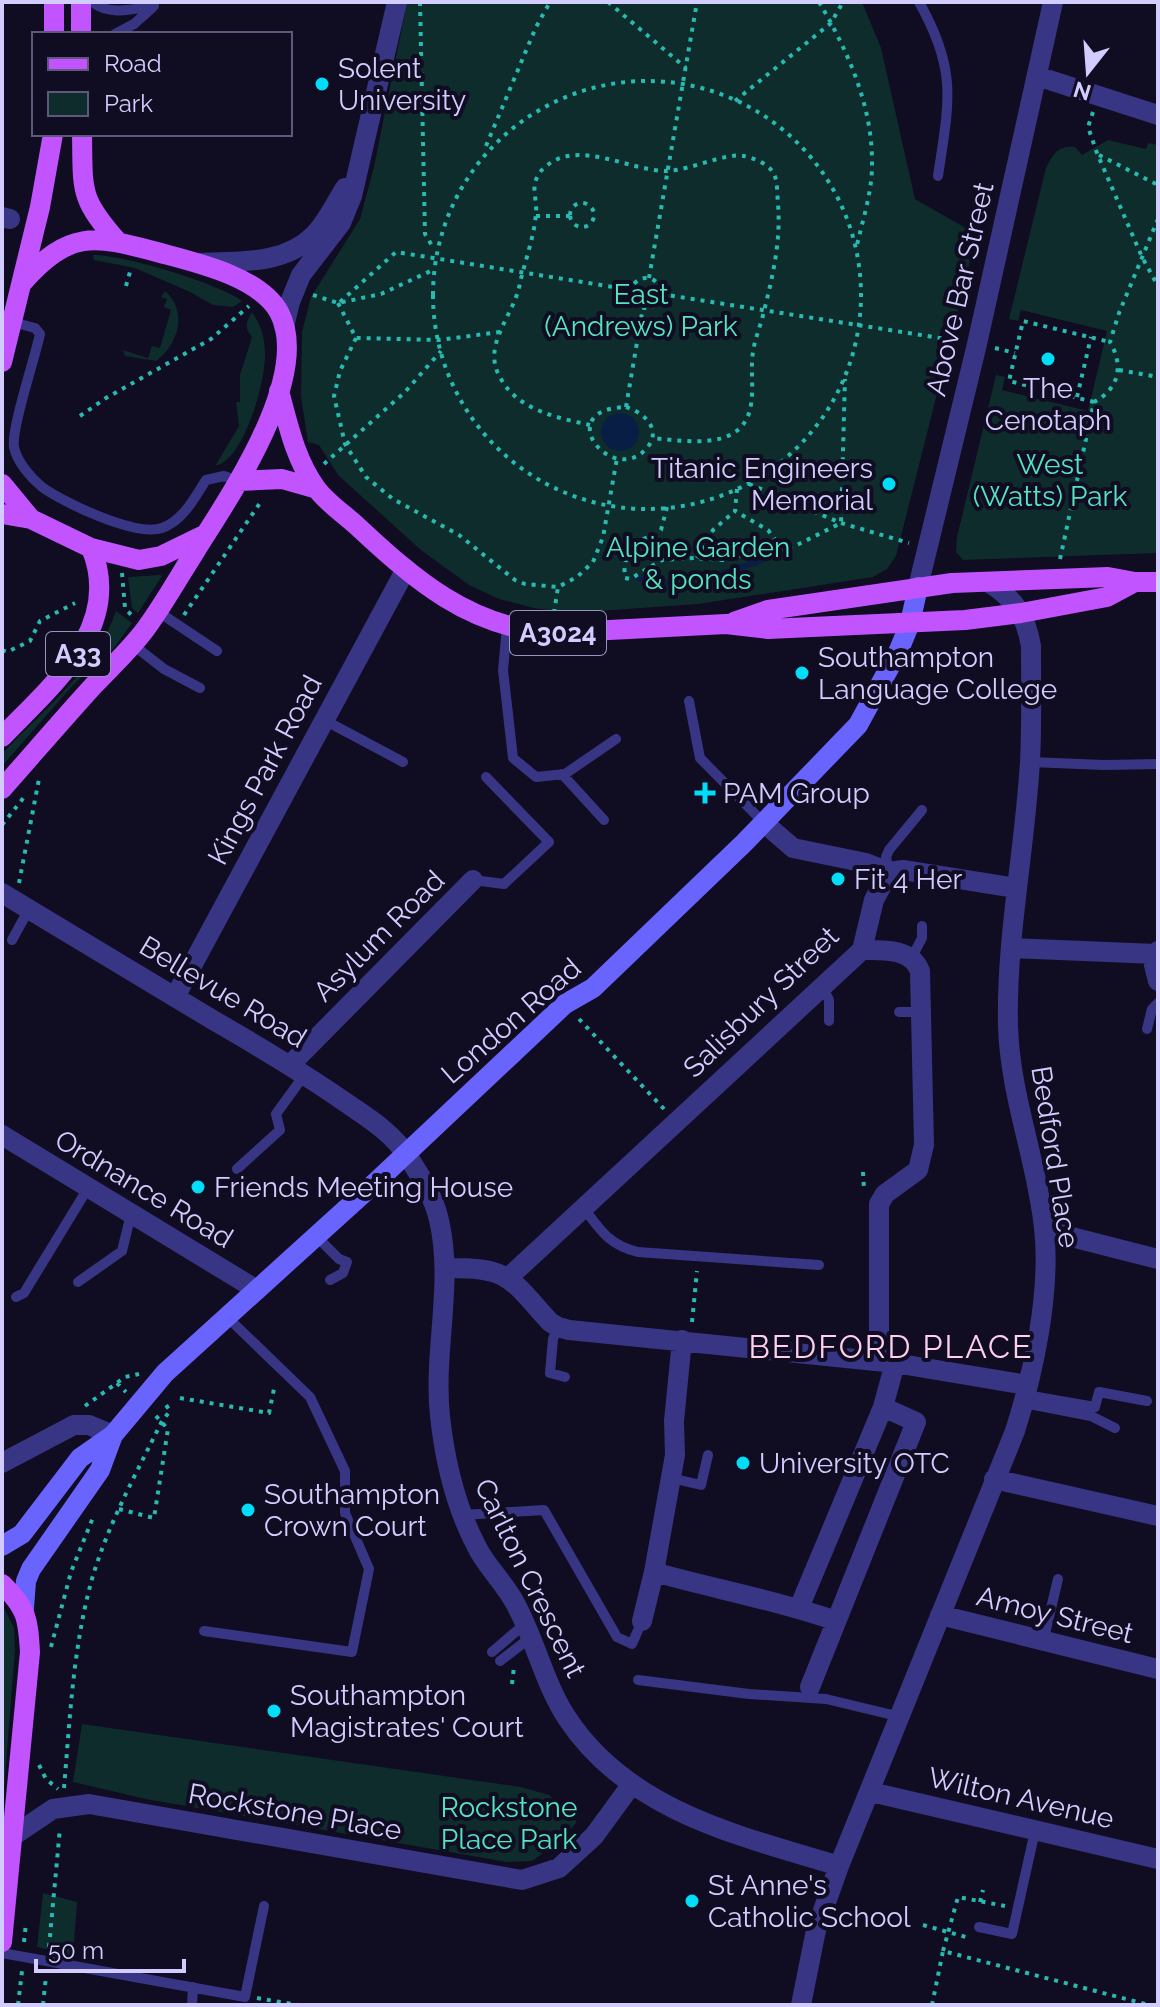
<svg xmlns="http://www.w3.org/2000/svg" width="1160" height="2007" font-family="Raleway,sans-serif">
  <rect width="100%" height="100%" fill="#100c22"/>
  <path fill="#0f2c2c" d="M407 2H862L881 48 915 199 976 234 958 312 941 329 937 343V356L943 370 896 556 887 569 873 577 698 604 570 613 534 608 499 599 469 585 421 550 338 475 319 445 308 442 301 396 302 332 311 297 360 219 374 167Z
    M1108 140 1146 149 1148 143 1158 145V553L963 560 956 552 957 537 996 375 1005 377 1002 390 1088 411 1107 331 1021 310 1018 321 1009 319 1046 168C1053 154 1058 145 1075 147L1082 155Z
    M93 255C124 255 218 283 242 301L233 307 213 305 190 292 135 268 94 260Z
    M165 291C188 311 179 344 156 361L125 356 123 350 148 358 152 346 160 348 171 310 164 307 167 299 161 297Z
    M252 312C261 325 265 338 265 354 266 380 244 461 215 466L239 426 236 402H240V375L252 337C244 327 246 322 252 312Z
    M160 575 162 576 138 613 132 608 128 577Z
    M116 611 132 623 114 648 73 685 2 766V754C42 711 97 668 116 611Z
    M2 1604 14 1628 15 1650 2 1814Z
    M82 1724 521 1787 549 1795 577 1822 561 1840 532 1861 507 1862 146 1799 73 1782Z
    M43 1893 77 1902 73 1956 37 1947Z"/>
  <path fill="#091e44" d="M601 432a19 19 0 1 1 38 0a19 19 0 1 1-38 0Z"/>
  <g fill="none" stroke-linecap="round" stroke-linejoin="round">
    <path stroke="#091e44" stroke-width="6" d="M711 577C728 570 761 564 772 553
      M638 578 687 587"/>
    <path stroke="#28b9b1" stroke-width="4" stroke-dasharray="4 6" stroke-linecap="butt" d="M420 2 425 234 434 249
      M608 2 686 68
      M819 2C848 51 873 107 872 165 872 192 863 219 857 245
      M433 295a214 214 0 1 1 428 0a214 214 0 1 1-428 0Z
      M735 101 831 23 843 2
      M1093 112 1088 127 1097 153 1142 257 1158 286
      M486 146 536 27 550 2
      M1099 155 1158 185
      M570 215a12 12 0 1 1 24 0a12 12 0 1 1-24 0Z
      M536 216H570
      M649 278 697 2
      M631 293a15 15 0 1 1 30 0a15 15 0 1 1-30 0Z
      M126 286 130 272
      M661 294 959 341
      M313 295 338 303 381 294 435 269
      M340 302 396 252 632 290
      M338 303 356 338 439 340 500 332
      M356 338 340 371 334 396 345 444 366 477 393 499 459 535 515 580 525 584 558 587 577 577 593 562 603 537 617 458
      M995 348 1015 353
      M1119 370 1158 377
      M1077 397 1091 337
      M1094 402 1009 381 1023 321 1110 342
      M626 407C643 412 663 429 647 448 612 488 550 409 626 407Z
      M626 407 643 307
      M80 416 106 398 211 339 249 306
      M590 425C558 418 518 410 501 379 480 345 514 317 520 283 525 261 535 234 536 212 537 202 533 193 535 182 537 177 540 171 545 167 578 138 629 171 667 171 691 170 727 152 744 156 754 158 769 164 774 174 778 182 777 195 778 204 781 241 773 275 764 311 761 325 755 338 753 352 749 376 759 409 740 428 720 448 677 440 652 438
      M324 464 405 392 441 351
      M749 484 841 523 909 543
      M737 489 735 511 768 530 782 549
      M667 507 661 530C654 537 645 537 638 542 627 550 623 565 625 578L630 579 662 560 694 558 723 560 760 551 782 549 797 545 841 523 845 379
      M697 558 713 530 735 511
      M1060 559 1094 402C1119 389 1124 366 1110 342L1119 313 1158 219
      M122 573 125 608 133 617
      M554 613 558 587
      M184 615 262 500
      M2 650 7 652 30 641 40 621 75 603
      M2 825 25 796
      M19 883 39 779
      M579 1019 664 1109
      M863 1172 864 1189
      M692 1322 697 1271
      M117 1383 126 1392
      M180 1398 269 1413 275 1384
      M85 1406 125 1377 139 1374
      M119 1509 154 1518 168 1429 155 1415
      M51 1647 71 1572 94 1515
      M512 1684 514 1667
      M39 1765 46 1779 58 1789
      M64 1788C70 1718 73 1647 92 1579 108 1524 137 1472 162 1421L170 1411 164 1402
      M980 1902 983 1890
      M923 1925 966 1937 970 1934
      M24 1942 26 1923
      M49 1947 60 1828
      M943 1951 958 1897 1005 1906
      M257 1998 298 2005
      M18 2005 22 1971
      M43 2005 46 1976
      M932 2005 943 1951 1149 2005"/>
    <path stroke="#383584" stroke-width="10" d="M92 2C109 16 134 9 154 6
      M919 2C958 71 949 102 938 176
      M115 34 134 24 152 8
      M12 322 35 328 40 334C35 358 11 429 14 447 17 462 31 478 42 487 64 503 136 537 162 528 183 521 195 497 206 480L224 476 239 481
      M157 611 217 651
      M507 627 503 670 513 758 536 777 565 774 616 739
      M132 644 164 669 200 688
      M689 701 700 758 763 822
      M324 720 403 762
      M1030 762 1104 765 1158 764
      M562 774 604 820
      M889 872 886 857 889 850 922 810
      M473 880 504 884 549 842 486 777
      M12 940 29 909
      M912 957 922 938V926
      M822 986 829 1000V1021
      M899 1012H921
      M1147 1029 1152 1009 1158 1003
      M237 1169 280 1130 276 1114 305 1074
      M583 1207C600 1230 609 1245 638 1252L819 1265
      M316 1236 339 1259 347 1262 343 1273 330 1280
      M78 1282 122 1251 131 1214
      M16 1297 24 1293 88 1188
      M558 1327 553 1339 550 1373 565 1377
      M1026 1395 1095 1407 1099 1392 1147 1401
      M1024 1403 1091 1416 1115 1428
      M671 1478 701 1485 708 1455
      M463 1515 544 1510 617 1637 632 1644 642 1621
      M204 1631 352 1652 369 1569 345 1513V1471L310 1397 226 1316
      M1043 1642 1058 1579
      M492 1652 526 1623
      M500 1661 531 1637
      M638 1680 749 1694 826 1699 901 1717
      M979 1927 1012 1934 1035 1831
      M2 1953 245 1997 264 1906
      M192 2005 193 1987"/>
    <path stroke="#383584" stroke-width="20" d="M1037 76 1158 115
      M2 217 10 219
      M201 263C240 261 284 265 314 235 327 222 335 204 345 188
      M284 327 290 302 301 275 341 223 352 196 397 2
      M918 587 977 344 1053 2
      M763 822 793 848 866 863 889 872 903 870 1016 888
      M2 893C72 935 142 978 213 1020 258 1046 302 1072 345 1102 368 1118 392 1132 408 1157 420 1175 434 1197 439 1220 454 1284 433 1351 440 1416 445 1463 456 1509 479 1551 489 1569 505 1584 515 1603 535 1639 544 1683 567 1718 628 1811 740 1836 839 1866
      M1012 948 1156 954
      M862 950C883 950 911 948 920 971L924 1145 918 1170 885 1194 879 1204V1361
      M1158 951 1154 965 1158 981
      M175 997 406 569
      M290 1065 473 880
      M2 1135 257 1290
      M1044 1230 1158 1259
      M445 1268C509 1267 509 1277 550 1322L558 1327 569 1330 895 1363 1027 1385
      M509 1277 862 950 874 900 889 872
      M883 1407 895 1363
      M2 1463 74 1425H89L113 1435
      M994 1479 1158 1516
      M654 1572C714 1589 777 1600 836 1621
      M799 1608 883 1407 916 1422 810 1687
      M940 1615 1158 1669
      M642 1621 654 1572 675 1455 674 1421 682 1340
      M871 1792 1158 1859
      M13 1836 53 1809 89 1804 522 1880 559 1868 594 1836 632 1784
      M801 2005 816 1930 839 1866 1015 1431C1034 1372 1051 1291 1044 1228 1037 1160 1010 1096 1008 1026 1006 937 1025 850 1030 761 1032 723 1031 685 1031 646 1026 616 1014 598 988 582"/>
    <path stroke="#6a64ff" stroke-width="20" d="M2 1546 22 1534 80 1458 113 1435 165 1373 377 1181 565 1004 593 988 744 843 858 725 899 650 910 623 918 587
      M24 1608 26 1581 31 1569 100 1470 113 1435"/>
    <path stroke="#c154ff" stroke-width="20" d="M54 2V34
      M81 34V2
      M82 134C83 191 79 198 118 242
      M2 362 40 207 53 134
      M279 391C288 424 295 459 316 488 326 502 344 514 357 526 415 580 469 627 551 633L726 624 768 629 965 620 1021 613 1107 597 1135 582
      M239 481 282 479 317 489
      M2 484 31 519
      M2 514 31 519 91 548 139 560 161 556 202 536
      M734 622 768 610 952 583 1108 577 1135 582H1158
      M2 737C52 685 124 627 91 548
      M2 789C33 754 63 719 94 685 112 666 132 648 147 627 165 602 180 575 196 550 229 497 313 376 279 312 259 276 194 262 157 252 93 235 69 230 22 283
      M2 1584C27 1608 28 1619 30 1652L2 1942"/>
  </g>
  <g fill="#00ddf8" stroke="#100c22" stroke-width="3">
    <circle cx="322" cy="84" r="8"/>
    <circle cx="1048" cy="359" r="8"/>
    <circle cx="889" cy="484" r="8"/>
    <circle cx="802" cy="673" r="8"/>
    <path d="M701 781h8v8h8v8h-8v8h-8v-8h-8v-8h8z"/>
    <circle cx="838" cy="879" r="8"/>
    <circle cx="198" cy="1187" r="8"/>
    <circle cx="743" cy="1463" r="8"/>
    <circle cx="248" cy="1510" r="8"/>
    <circle cx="274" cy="1711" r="8"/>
    <circle cx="692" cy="1901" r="8"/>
  </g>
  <g text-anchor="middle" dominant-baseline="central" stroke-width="8" stroke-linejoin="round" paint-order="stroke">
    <g fill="#100c22" stroke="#9893bd" stroke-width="2">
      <rect x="510" y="611" width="96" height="44" rx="6"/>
      <rect x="46" y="632" width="64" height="44" rx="6"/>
    </g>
    <g font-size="26" font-weight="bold" fill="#d3cdff">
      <text x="558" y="633">A3024</text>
      <text x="78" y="654">A33</text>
    </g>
    <g font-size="28" fill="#d3cdff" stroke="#100c22" text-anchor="start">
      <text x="338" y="68">Solent<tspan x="338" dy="32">University</tspan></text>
      <text x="1048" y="388" text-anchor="middle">The<tspan x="1048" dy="32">Cenotaph</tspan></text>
      <text x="873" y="468" text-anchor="end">Titanic Engineers<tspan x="873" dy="32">Memorial</tspan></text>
      <text x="818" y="657">Southampton<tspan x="818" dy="32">Language College</tspan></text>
      <text x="723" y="793">PAM Group</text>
      <text x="854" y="879">Fit 4 Her</text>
      <text x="214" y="1187">Friends Meeting House</text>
      <text x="759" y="1463">University OTC</text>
      <text x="264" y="1494">Southampton<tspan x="264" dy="32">Crown Court</tspan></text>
      <text x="290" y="1695">Southampton<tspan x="290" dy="32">Magistrates' Court</tspan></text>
      <text x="708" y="1885">St Anne's<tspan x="708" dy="32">Catholic School</tspan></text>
    </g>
    <g font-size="28" fill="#d3cdff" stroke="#100c22">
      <text transform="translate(960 289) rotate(-77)">Above Bar Street</text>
      <text transform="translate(265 770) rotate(-62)">Kings Park Road</text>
      <text transform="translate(379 936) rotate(-45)">Asylum Road</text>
      <text transform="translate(223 992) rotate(31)">Bellevue Road</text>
      <text transform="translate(761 1002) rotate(-44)">Salisbury Street</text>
      <text transform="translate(511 1021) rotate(-41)">London Road</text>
      <text transform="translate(1055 1157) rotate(81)">Bedford Place</text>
      <text transform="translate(144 1189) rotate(31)">Ordnance Road</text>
      <text transform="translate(530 1578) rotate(64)">Carlton Crescent</text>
      <text transform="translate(1055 1615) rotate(14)">Amoy Street</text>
      <text transform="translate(1021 1798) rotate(13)">Wilton Avenue</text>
      <text transform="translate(295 1812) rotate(10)">Rockstone Place</text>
    </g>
    <g font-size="28" fill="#53e5c2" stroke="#100c22">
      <text x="641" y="294">East<tspan x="641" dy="32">(Andrews) Park</tspan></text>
      <text x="1050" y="464">West<tspan x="1050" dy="32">(Watts) Park</tspan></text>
      <text x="698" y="547">Alpine Garden<tspan x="698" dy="32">&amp; ponds</tspan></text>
      <text x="509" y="1807">Rockstone<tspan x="509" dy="32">Place Park</tspan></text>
    </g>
    <g font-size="32" letter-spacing="2" fill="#ffcfed" stroke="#100c22">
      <text x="891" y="1346">BEDFORD PLACE</text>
    </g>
  </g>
  <rect width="1160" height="2007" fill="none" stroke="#d3cdff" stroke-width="8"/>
  <rect x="32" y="32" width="260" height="104" fill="#100c22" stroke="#5e597a" stroke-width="2"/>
  <rect x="48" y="58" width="40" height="12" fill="#c154ff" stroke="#5e597a" stroke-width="2"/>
  <text x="104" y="72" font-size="24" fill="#d3cdff">Road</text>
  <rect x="48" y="92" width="40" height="24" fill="#0f2c2c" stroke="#5e597a" stroke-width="2"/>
  <text x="104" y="112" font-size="24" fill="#d3cdff">Park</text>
  <g transform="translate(1088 72) rotate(197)" stroke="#100c22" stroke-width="6" paint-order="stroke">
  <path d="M0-6L14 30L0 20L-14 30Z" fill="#d3cdff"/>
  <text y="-12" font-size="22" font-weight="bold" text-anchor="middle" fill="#d3cdff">N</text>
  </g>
  <path d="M36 1959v12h148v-12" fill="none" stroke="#d3cdff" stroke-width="4"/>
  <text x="48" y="1959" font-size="24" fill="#d3cdff" stroke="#100c22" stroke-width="6" paint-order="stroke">50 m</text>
</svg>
